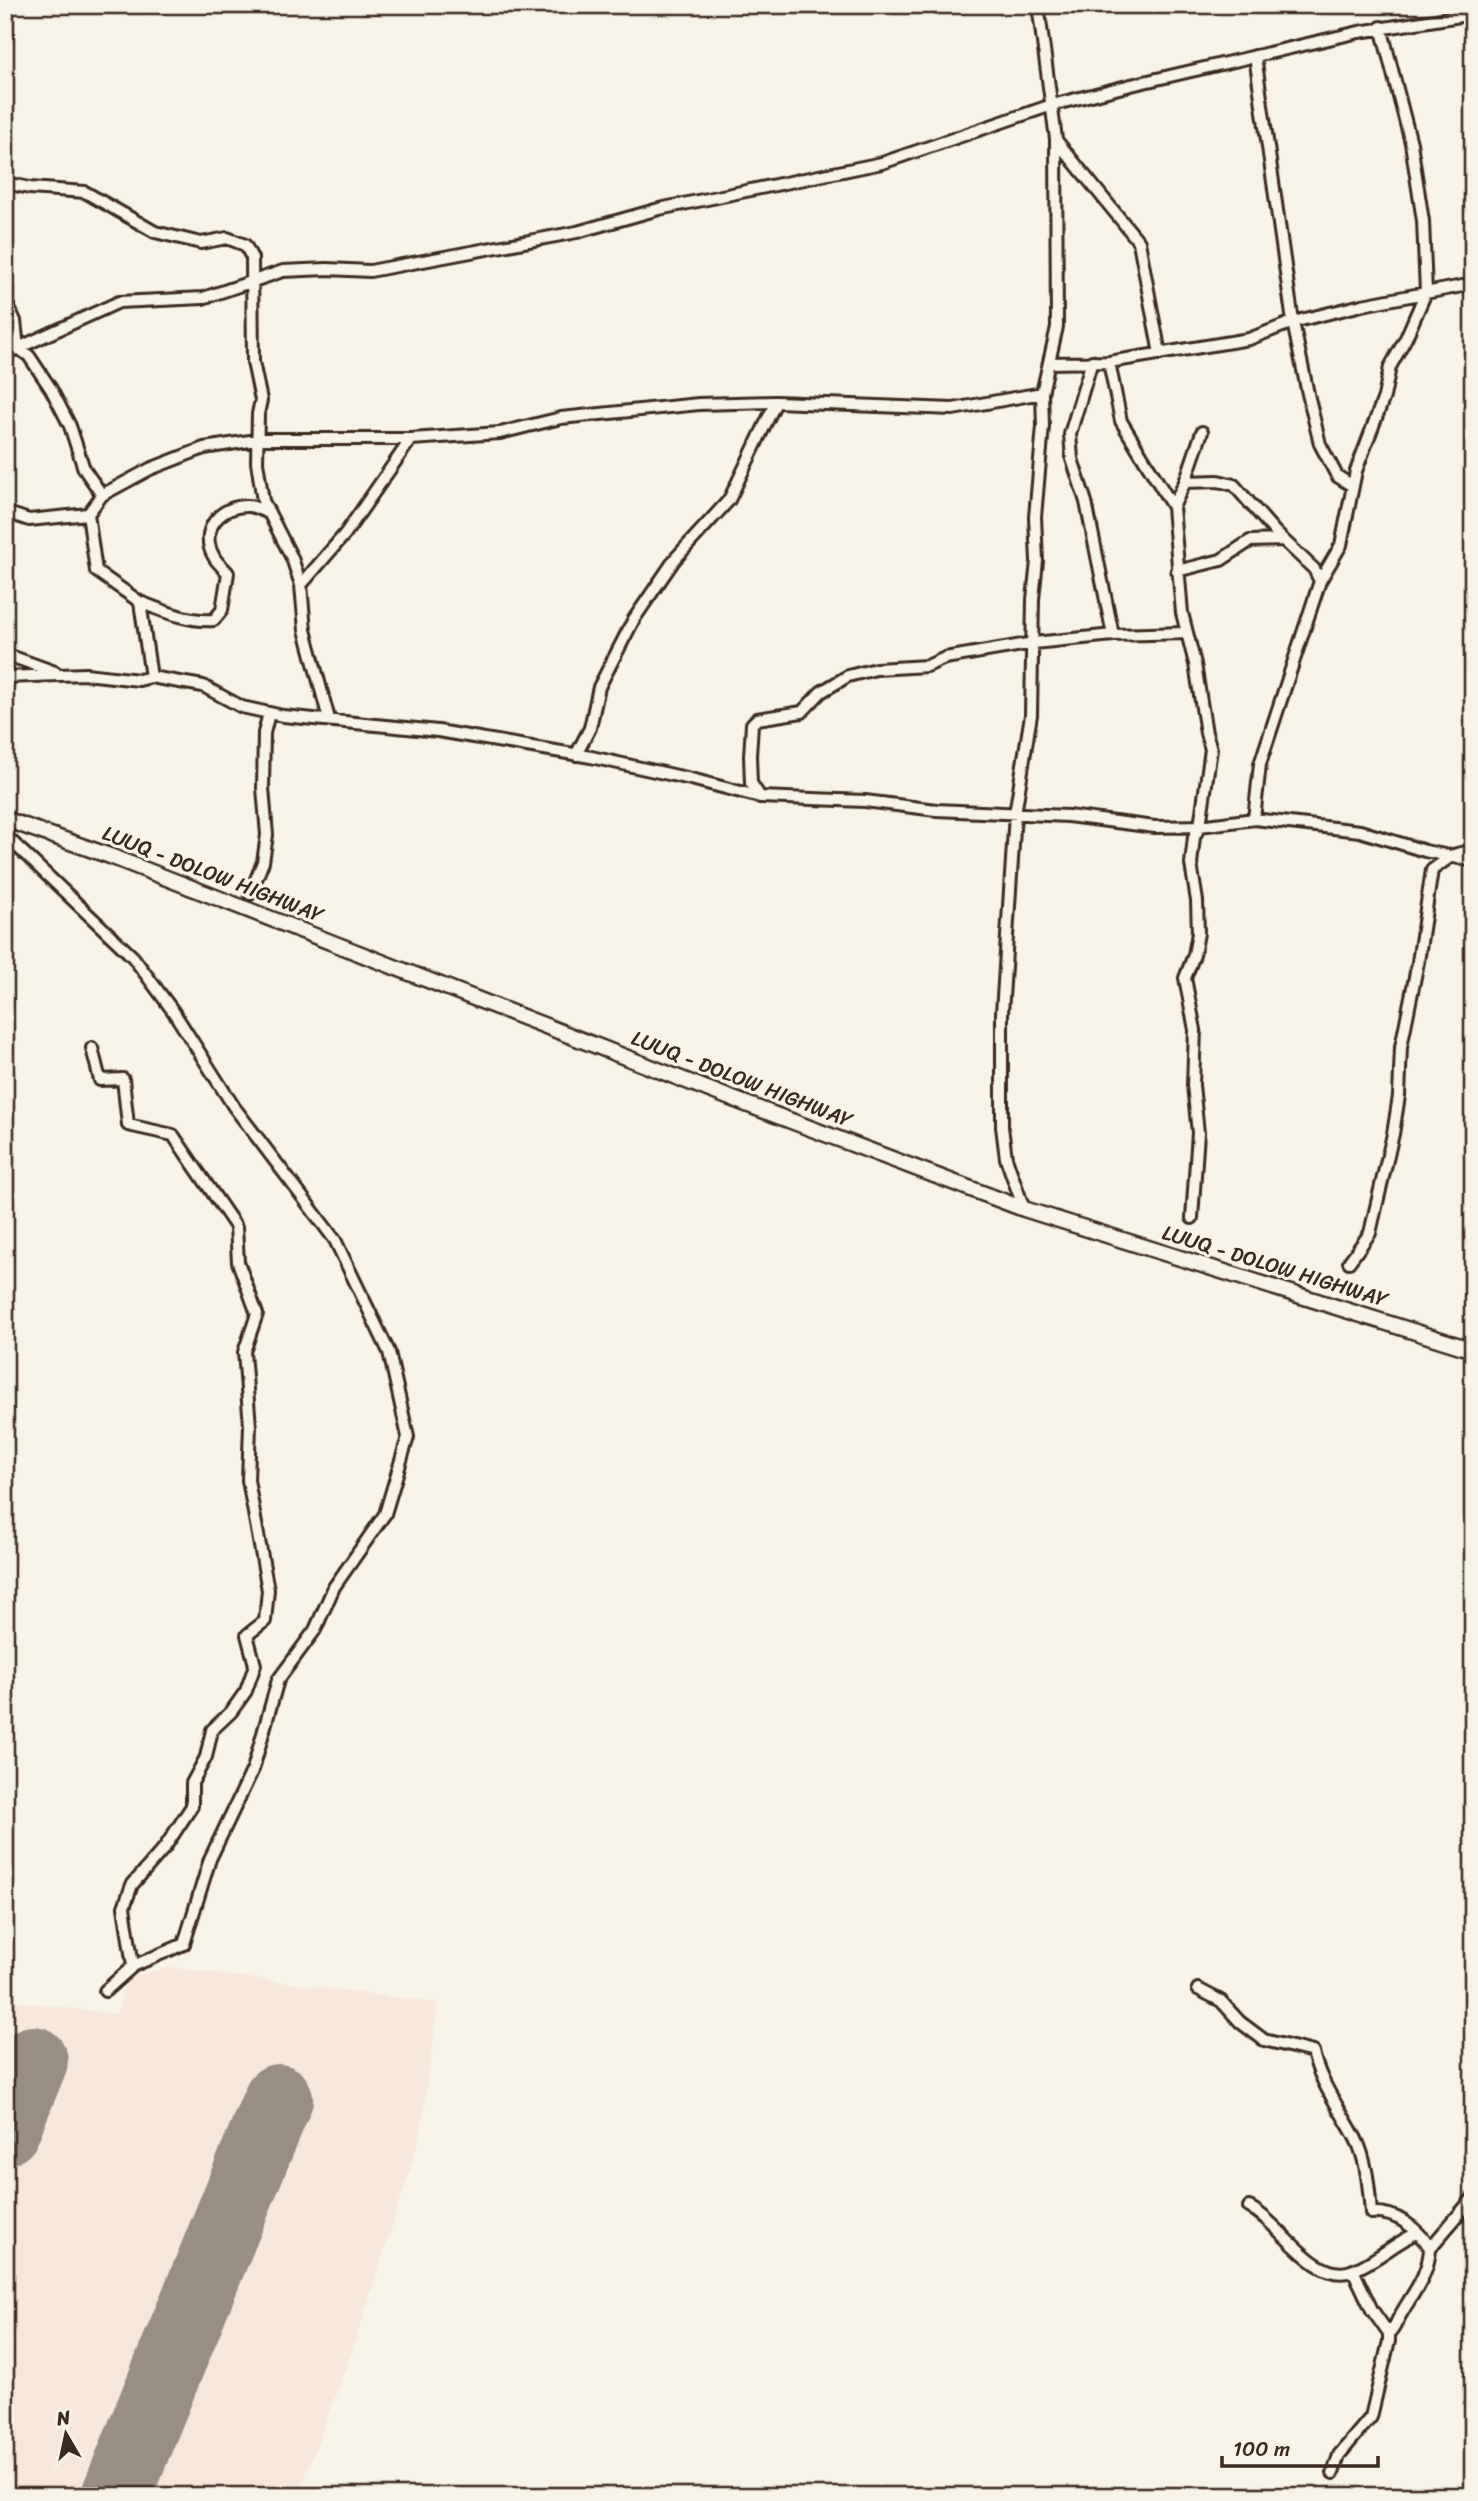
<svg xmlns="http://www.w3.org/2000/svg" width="1478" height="2501" font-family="Sriracha,sans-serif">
  <rect width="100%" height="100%" fill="#f7f3e8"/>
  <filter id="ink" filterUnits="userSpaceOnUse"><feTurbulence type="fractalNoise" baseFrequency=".0143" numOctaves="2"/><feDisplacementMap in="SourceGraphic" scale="14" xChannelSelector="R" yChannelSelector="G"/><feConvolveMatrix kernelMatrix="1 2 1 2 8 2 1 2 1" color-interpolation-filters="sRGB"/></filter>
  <g filter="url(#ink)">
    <path fill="#f7e7da" d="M168 1967 438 2003 420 2138 355 2343 298 2496H5V2000L116 2014 127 1978Z"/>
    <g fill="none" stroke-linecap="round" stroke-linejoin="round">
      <path stroke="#998e83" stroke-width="70" d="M5 2130 33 2061
        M116 2496 278 2099"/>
      <defs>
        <path id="minor" d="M1255 56 1293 322 1308 394 1320 444 1337 476 1351 485
          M1056 140 1139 242 1160 354
          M5 183 30 188 85 192 155 232 201 243 227 238 245 245 252 258 253 362 261 400 258 414 257 462 263 501 292 558 301 585
          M5 300 15 321 18 348 29 356 51 389 70 426 84 469 102 495
          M5 354 119 302 203 298 283 271 327 269 370 271 577 232 659 209 882 163 1052 105 1131 85 1359 32 1473 14
          M1092 361 1070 434 1072 459 1086 502 1113 635
          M1109 362 1121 421 1173 507 1182 613 1195 664 1206 733 1211 749 1200 826 1194 837 1191 864 1197 901 1198 933 1194 955 1185 978 1195 1030 1193 1085 1198 1133 1192 1218
          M1049 363 1109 362 1249 339 1293 322 1362 305 1473 284
          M1185 482 1218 481 1234 485 1276 533 1314 569 1320 581
          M1173 507 1185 482 1202 432
          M5 512 29 520 88 514 102 495 150 469 204 448 263 439H411L500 433 561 418 699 404 776 402 953 409 1042 393
          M88 514 96 571 140 602 151 677
          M1177 571 1221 560 1250 541 1283 540
          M140 602C163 611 188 622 214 620L222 610 228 573C224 568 217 563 214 557 198 530 221 505 248 506 255 506 263 511 269 513
          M5 654 55 672
          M5 677 86 674 139 680 151 677 168 680 203 686 242 707 283 716 438 731 591 757 691 779 760 797 865 801 936 810 1068 816 1155 827 1200 826 1254 819 1360 831 1425 851 1473 861
          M329 719 305 630 301 585 345 534 411 439
          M576 755 590 728 599 687 634 619 675 559 729 500 776 402
          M760 797 751 783 750 756 752 724 757 719 802 712 821 692 848 676 876 669 927 666 945 658 1034 643 1113 635 1186 633
          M1254 819 1260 764 1320 581 1341 545 1356 471 1384 397 1390 367 1406 338 1426 292 1423 221 1411 143 1381 27
          M5 835 133 957 173 1011 234 1107 335 1240 389 1352 408 1437 385 1514 334 1587 315 1630 278 1680 253 1769 210 1859 184 1944 133 1966 105 1991
          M250 894 263 862 267 835 263 788 264 733 269 713
          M92 1048 100 1080 123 1079 128 1125 173 1135 236 1227 238 1262 257 1314 244 1352 250 1426 248 1480 268 1590 265 1621 247 1635 255 1665 246 1691 231 1712 212 1730 206 1757 192 1783V1806L165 1847 132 1885 124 1907 133 1966
          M1024 1209 1006 1158 1002 1127V1013L1015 814 1031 715 1033 599 1037 561 1035 517 1043 426 1042 393 1057 327 1056 139 1038 5
          M1349 1262 1370 1233 1393 1134 1399 1096 1401 1047 1418 962 1432 870 1453 855 1473 850
          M1198 1989 1221 2001 1240 2022 1264 2040 1313 2052C1320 2084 1341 2110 1356 2139 1367 2161 1369 2189 1371 2213 1395 2211 1418 2228 1430 2248 1429 2274 1413 2293 1401 2314 1396 2322 1395 2328 1389 2334
          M1249 2207C1279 2221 1314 2284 1351 2271 1374 2263 1394 2243 1417 2233
          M1430 2248 1473 2198
          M1333 2473 1339 2455 1371 2417 1389 2341V2334L1372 2310 1353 2270"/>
        <path id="major" d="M5 819 110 856 725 1096 1024 1209 1473 1350"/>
      </defs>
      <use href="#minor" stroke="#3b2a1e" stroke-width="16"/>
      <use href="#major" stroke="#3b2a1e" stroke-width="19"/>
      <use href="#minor" stroke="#f7f3e8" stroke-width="10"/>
      <use href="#major" stroke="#f7f3e8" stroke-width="14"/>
    </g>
  </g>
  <g text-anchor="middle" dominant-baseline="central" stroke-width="6" stroke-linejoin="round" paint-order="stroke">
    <g font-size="21" fill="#3b2a1e" stroke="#f7f3e8">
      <text transform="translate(213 874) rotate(21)">LUUQ - DOLOW HIGHWAY</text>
      <text transform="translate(742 1079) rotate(21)">LUUQ - DOLOW HIGHWAY</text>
      <text transform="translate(1275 1266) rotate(17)">LUUQ - DOLOW HIGHWAY</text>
    </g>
  </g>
  <rect width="1478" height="2501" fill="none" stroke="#f7f3e8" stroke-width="28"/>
  <rect x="14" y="14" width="1450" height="2473" fill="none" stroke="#3b2a1e" stroke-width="2.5" filter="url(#ink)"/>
  <g transform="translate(66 2434) rotate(351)" stroke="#f7f3e8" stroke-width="5" paint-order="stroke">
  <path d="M0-5L12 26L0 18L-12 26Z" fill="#3b2a1e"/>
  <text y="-10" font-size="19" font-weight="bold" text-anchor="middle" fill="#3b2a1e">N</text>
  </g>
  <path d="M1222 2456v10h156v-10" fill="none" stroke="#3b2a1e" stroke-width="3.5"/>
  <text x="1233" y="2456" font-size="21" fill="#3b2a1e" stroke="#f7f3e8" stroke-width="5" paint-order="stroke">100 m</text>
</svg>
